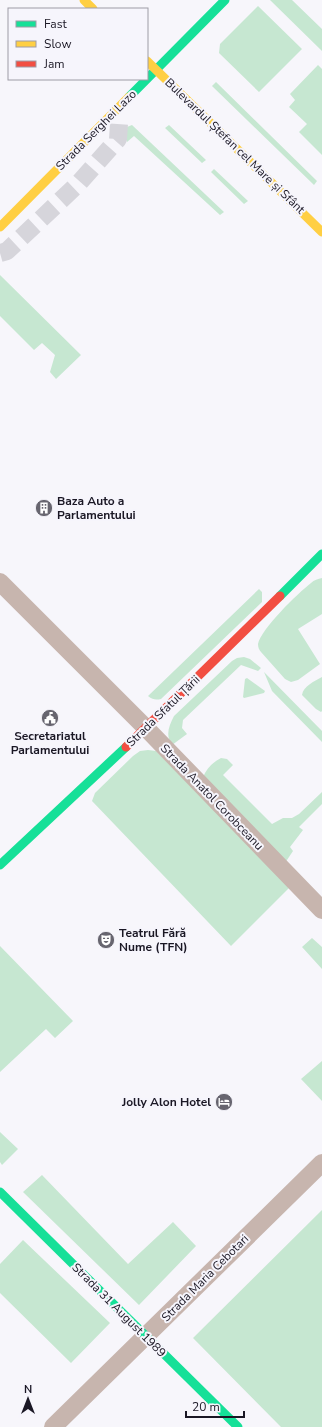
<svg xmlns="http://www.w3.org/2000/svg" width="322" height="1427" font-family="'Nunito Sans',sans-serif">
  <rect width="100%" height="100%" fill="#f7f6fb"/>
  <path fill="#c6e7d1" d="M270 0H292L322 29V51Z
    M258 6 302 49 259 92 219 53 220 44Z
    M318 65 322 69V155L299 132 307 124 289 107 295 100 290 94Z
    M216 82 317 181 314 185 212 86Z
    M132 125 224 212 220 215 134 136 127 142 122 129Z
    M169 125 206 160 202 163 165 128Z
    M214 169 248 201 244 204 211 172Z
    M0 275 81 355 56 379 50 372 55 355 42 343 34 350 0 316Z
    M322 578V614L298 629 320 664 298 680 291 682 285 679 261 652C259 650 258 647 258 644 261 629 298 593 311 583 314 580 318 579 322 578Z
    M259 589 262 592V602L161 699C156 700 153 700 148 696Z
    M244 657 250 659 261 668 258 671 241 665 183 720 182 728 187 734 172 745C165 735 169 726 174 716L232 661 237 658Z
    M264 672 322 731V742L272 691Z
    M322 677V711L321 712 316 709 302 695C303 686 315 681 322 677Z
    M247 678 265 691 264 693 244 698 243 697 245 679Z
    M148 750 156 751 290 887 231 946 92 801 95 793 133 756 140 751Z
    M221 758 227 759 233 765 223 775 272 824 283 818H292L299 814 322 792V804L299 827 303 830 290 847 293 851 285 863 203 777C207 768 213 762 221 758Z
    M312 938 322 947V969L302 947Z
    M0 946 73 1021 55 1038 46 1029 0 1072Z
    M322 1061V1101L301 1079Z
    M0 1132 18 1149 2 1165 0 1162Z
    M42 1175 128 1264 173 1222 196 1246 139 1305 23 1192Z
    M322 1210V1427H281L193 1338Z
    M23 1240 110 1323 71 1363 0 1293V1264Z"/>
  <g fill="none" stroke-linecap="round" stroke-linejoin="round">
    <path stroke="#d6d5db" stroke-width="18" stroke-dasharray="18 9" stroke-linecap="butt" d="M0 253 7 251 78 184 118 139 119 124 112 114"/>
    <path stroke="#c7b5ae" stroke-width="18" d="M0 582 146 728 322 910
      M53 1427 322 1163"/>
    <path stroke="#16e098" stroke-width="9" d="M129 97 225 0
      M280 596 322 554
      M0 865 126 747
      M0 1192 238 1427"/>
    <path stroke="#ffcf43" stroke-width="9" d="M84 0 93 9
      M147 61 322 232
      M0 227 129 97"/>
    <path stroke="#f24e42" stroke-width="9" d="M126 747 280 596"/>
  </g>
  <defs>
    <symbol id="building-disc" viewBox="-11 -11 22 22"><circle r="9.5" fill="#67656f" stroke="#f6f5fc"/><path d="M-4-6H4V6H1V3H-1V6H-4ZM-2.5-4.3h1.7v1.8h-1.7ZM.8-4.3h1.7v1.8H.8ZM-2.5-1h1.7V.8h-1.7ZM.8-1h1.7V.8H.8Z" fill="#fff"/></symbol>
    <symbol id="civic-disc" viewBox="-11 -11 22 22"><circle r="9.5" fill="#67656f" stroke="#f6f5fc"/><path d="M-.6-6.5H3V-4.5H.6V-3L4-1V1h2V6H-6V1h2V-1L-.6-3ZM-1.2 2.5V6h2.4V2.5Z" fill="#fff"/></symbol>
    <symbol id="theatre-disc" viewBox="-11 -11 22 22"><circle r="9.5" fill="#67656f" stroke="#f6f5fc"/><path d="M-5-5.5Q0-4 5-5.5V0Q5 5 0 6Q-5 5-5 0ZM-3.3-2.5H-1v1.5H-3.3ZM1-2.5H3.3v1.5H1ZM-2.8 1Q0 5.5 2.8 1Z" fill="#fff"/></symbol>
    <symbol id="hotel-disc" viewBox="-11 -11 22 22"><circle r="9.5" fill="#67656f" stroke="#f6f5fc"/><path d="M-6-4.5h1.5V1H6V5H4.5V3h-9V5H-6ZM-4 0a1.8 1.8 0 1 1 3.6 0ZM.5 0V-2.5h3Q6-2.5 6 0Z" fill="#fff"/></symbol>
  </defs>
  <g fill-rule="evenodd">
    <use href="#building-disc" x="34" y="498" width="20" height="20"/>
    <use href="#civic-disc" x="40" y="708" width="20" height="20"/>
    <use href="#theatre-disc" x="96" y="930" width="20" height="20"/>
    <use href="#hotel-disc" x="214" y="1092" width="20" height="20"/>
  </g>
  <g text-anchor="middle" dominant-baseline="central" stroke-width="4" stroke-linejoin="round" paint-order="stroke">
    <g font-size="12" fill="#1a1724" stroke="#f6f5fc">
      <text transform="translate(96 130) rotate(-45)">Strada Serghei Lazo</text>
      <text transform="translate(235 146) rotate(44)">Bulevardul Ștefan cel Mare și Sfânt</text>
      <text transform="translate(163 711) rotate(-44)">Strada Sfatul Țării</text>
      <text transform="translate(212 797) rotate(46)">Strada Anatol Corobceanu</text>
      <text transform="translate(205 1278) rotate(-45)">Strada Maria Cebotari</text>
      <text transform="translate(119 1310) rotate(45)">Strada 31 August 1989</text>
    </g>
    <g font-size="12" font-weight="bold" fill="#1a1724" stroke="#f6f5fc" text-anchor="start">
      <text x="57" y="501">Baza Auto a<tspan x="57" dy="14">Parlamentului</tspan></text>
      <text x="50" y="736" text-anchor="middle">Secretariatul<tspan x="50" dy="14">Parlamentului</tspan></text>
      <text x="119" y="933">Teatrul Fără<tspan x="119" dy="14">Nume (TFN)</tspan></text>
      <text x="211" y="1102" text-anchor="end">Jolly Alon Hotel</text>
    </g>
  </g>
  <rect x="8" y="8" width="140" height="72" fill="#f6f5fc" stroke="#9e9ca6"/>
  <rect x="16" y="21" width="20" height="6" fill="#16e098" stroke="#9e9ca6"/>
  <text x="44" y="28" font-size="12" fill="#1a1724">Fast</text>
  <rect x="16" y="41" width="20" height="6" fill="#ffcf43" stroke="#9e9ca6"/>
  <text x="44" y="48" font-size="12" fill="#1a1724">Slow</text>
  <rect x="16" y="61" width="20" height="6" fill="#f24e42" stroke="#9e9ca6"/>
  <text x="44" y="68" font-size="12" fill="#1a1724">Jam</text>
  <g transform="translate(28 1399)" stroke="#f6f5fc" stroke-width="3" paint-order="stroke">
  <path d="M0-3L7 15L0 10L-7 15Z" fill="#1a1724"/>
  <text y="-6" font-size="11" font-weight="bold" text-anchor="middle" fill="#1a1724">N</text>
  </g>
  <path d="M186 1411v6h58v-6" fill="none" stroke="#1a1724" stroke-width="2"/>
  <text x="192" y="1411" font-size="12" fill="#1a1724" stroke="#f6f5fc" stroke-width="3" paint-order="stroke">20 m</text>
</svg>
